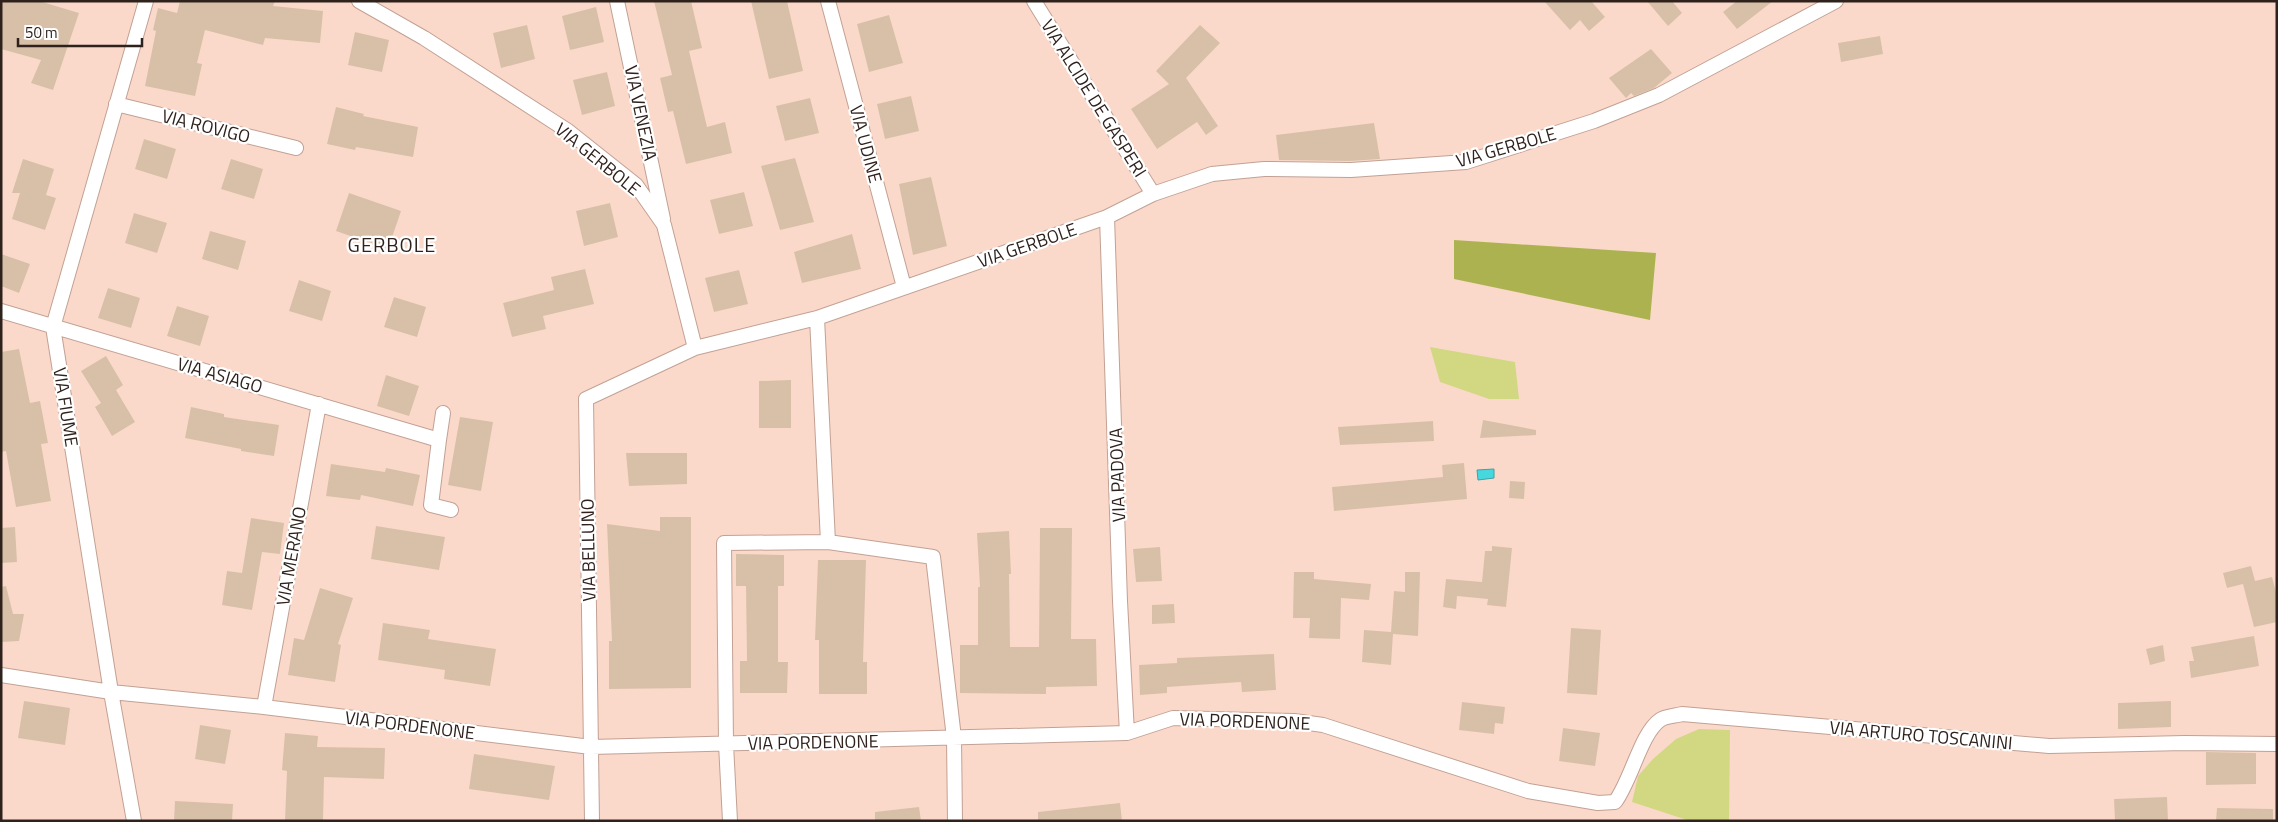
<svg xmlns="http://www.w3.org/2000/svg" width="2278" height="822" font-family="'Titillium Web',sans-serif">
  <rect width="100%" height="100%" fill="#fbd9ca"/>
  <path fill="#d2d881" d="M1430 347 1515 362 1519 399H1489L1440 382Z
    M1699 729 1730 730 1729 821H1690L1632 802 1638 776 1653 759 1676 739Z"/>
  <path fill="#adb251" d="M1454 240 1656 253 1650 320 1454 279Z"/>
  <path fill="#46d8de" stroke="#3fa1a4" d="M1494 469V478L1478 480 1477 470Z"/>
  <path fill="#d8c0a8" d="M1 1H39L79 13 53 90 31 83 41 60 1 49Z
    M180 1H275L273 6 323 11 320 43 265 38 263 45 205 30 197 63 202 64 195 96 145 86 156 31 153 30 158 8 177 13Z
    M654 1H691L702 48 689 51 707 127 725 122 732 153 686 164 673 111 668 112 660 78 672 75Z
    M751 1H787L803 71 769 79Z
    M1544 1H1591L1605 17 1589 31 1580 20 1570 30Z
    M1647 1H1672L1682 13 1668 26Z
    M1737 1H1773L1737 29 1723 12Z
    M596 7 604 42 570 50 562 16Z
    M889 15 903 63 869 72 857 24Z
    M527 25 535 59 501 68 493 33Z
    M1200 25 1220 43 1186 78 1218 126 1206 135 1197 122 1157 149 1131 109 1169 84 1156 71Z
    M355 32 389 40 382 72 348 65Z
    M1880 36 1883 54 1841 62 1838 43Z
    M1651 49 1672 73 1654 88 1634 96 1631 93 1626 98 1609 78Z
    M607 72 615 106 582 115 573 80Z
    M911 96 919 131 885 139 877 104Z
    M810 98 819 133 785 141 776 106Z
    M336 107 364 114 363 116 418 127 413 157 356 147 355 150 327 144Z
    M1374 123 1380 159 1350 161 1279 160 1276 135Z
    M144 139 176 149 167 179 135 169Z
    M795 158 814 222 780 230 761 166Z
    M23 159 54 169 46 195 56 198 45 230 12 219 20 193H12Z
    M231 159 263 169 254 199 221 189Z
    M931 177 947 246 913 255 899 184Z
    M744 192 753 226 719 234 710 200Z
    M349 193 401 211 388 249 336 231Z
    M610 203 618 237 584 246 576 211Z
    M134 213 167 223 157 253 125 243Z
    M210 231 246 241 238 270 202 259Z
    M852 234 861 269 802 283 794 252Z
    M1 254 30 264 19 293 1 286Z
    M585 269 594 304 543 316 546 329 512 337 503 303 554 290 551 277Z
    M739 270 748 304 714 312 705 278Z
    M299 280 331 291 322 321 289 311Z
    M108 288 140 298 131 328 98 318Z
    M394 297 426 307 417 337 384 327Z
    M177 306 209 316 200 346 167 336Z
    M19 349 30 403 40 401 48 443 41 444 51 501 16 507 6 451 1 452V352Z
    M106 356 123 385 116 390 135 422 112 436 95 407 101 403 81 371Z
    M386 375 419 386 409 416 377 406Z
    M791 380V428H759V381Z
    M191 407 224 414V417L279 425 274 456 241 451V449L185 438Z
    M460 417 493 422 481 491 448 485Z
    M1483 420 1536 430V435L1480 438Z
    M1433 421 1434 441 1340 445 1338 427Z
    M626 453H687V484L629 486Z
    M1464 463 1467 499 1334 511 1332 487 1443 477 1442 465Z
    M331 464 385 472 386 468 420 475 413 506 361 495 360 500 326 496Z
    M1510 481 1525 482 1524 499 1509 498Z
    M660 517H691V688L609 689V641H612L607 524 660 531Z
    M251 518 284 523 280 554 262 552 252 610 222 605 227 571 242 573Z
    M376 526 445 537 439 570 371 559Z
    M15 527 17 562 1 563V528Z
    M1040 528H1072L1071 639H1096L1097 686 1046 687V694L960 693V645H978V587H980L977 533 1009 531 1011 574H1009L1010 647H1039Z
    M1492 546 1512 548 1506 607 1487 605 1488 599 1457 596 1456 609 1443 607 1446 579 1482 582 1485 551H1492Z
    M1160 547 1162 581 1136 582 1133 549Z
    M736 554 784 555V586H778V662H788L787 693H740V661H747L746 586H736Z
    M818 560H866L863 662H867V694H819V640H815Z
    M2251 566 2255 581 2272 577 2277 596V622L2254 627 2243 584 2227 588 2223 573Z
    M1294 572H1314V579L1371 584 1369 600 1341 598 1340 639 1309 638 1310 618H1293Z
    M1405 572H1420L1418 636 1393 634 1391 665 1362 662 1364 630 1391 632 1394 591 1405 592Z
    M6 586 13 614H24L19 641 1 642V587Z
    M320 588 353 598 338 644 341 645 335 682 288 675 294 638 304 640Z
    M1174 604 1175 623 1152 624V605Z
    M383 623 430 630 428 639 496 649 490 686 444 679 445 670 378 660Z
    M1571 628 1601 630 1597 695 1567 693Z
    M2254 636 2259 666 2191 678 2189 661H2194L2191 647Z
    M2163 645 2165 661 2150 665 2146 649Z
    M1274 654 1276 690 1242 692 1241 682 1167 687V693L1140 695 1139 665 1177 663V658Z
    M24 701 70 708 65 745 18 738Z
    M2171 701V727L2118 729V703Z
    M1462 702 1505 707 1503 724 1495 723 1494 734 1459 730Z
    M200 725 231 730 225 764 195 759Z
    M1563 728 1600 733 1595 766 1559 761Z
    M285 733 318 736 317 747 385 748 384 779 324 777 323 821H285L287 771 282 770Z
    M2206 752 2256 753V784L2206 785Z
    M474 754 555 766 549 800 469 789Z
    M2167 797 2168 821H2115L2114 799Z
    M175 801 233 804 232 821H174Z
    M1120 803 1122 821H1038V812Z
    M919 807 921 821H875V812Z
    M2217 808 2273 809V821H2216Z"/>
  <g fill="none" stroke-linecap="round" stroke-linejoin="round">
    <defs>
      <path id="minor" d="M359 1 424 38 568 131 636 185 664 225 695 348
        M617 1 663 219
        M828 1 904 287
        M1034 1 1153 194
        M116 104 296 148
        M1107 217 1120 601 1127 733
        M1 311 439 440 443 413
        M439 440 431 505 451 510
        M828 542 933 557 954 738 955 821
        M1 675 111 692 264 707 591 747 1127 733 1173 718 1294 721 1323 725 1528 791 1598 803 1615 802C1631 781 1641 733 1660 720 1665 716 1676 716 1682 714L2049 746 2185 743 2277 744
        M264 707 319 404
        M134 821 111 692 53 327 146 1
        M592 821 586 399 695 348 817 318 1107 217 1153 194 1212 174 1264 169 1351 170 1466 162 1594 121 1659 95 1836 1
        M730 821 726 744 724 543 828 542 817 318"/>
    </defs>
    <use href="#minor" stroke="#c2a194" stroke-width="16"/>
    <use href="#minor" stroke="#fff" stroke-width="14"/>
  </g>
  <g text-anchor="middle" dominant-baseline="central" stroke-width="4.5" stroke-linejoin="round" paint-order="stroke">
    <g font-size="18" fill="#2f221d" stroke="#fff">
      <text transform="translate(1094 98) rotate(58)">VIA ALCIDE DE GASPERI</text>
      <text transform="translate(641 113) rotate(78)">VIA VENEZIA</text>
      <text transform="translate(206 126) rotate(14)">VIA ROVIGO</text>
      <text transform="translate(866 144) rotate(75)">VIA UDINE</text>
      <text transform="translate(1506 147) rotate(-16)">VIA GERBOLE</text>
      <text transform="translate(598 159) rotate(39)">VIA GERBOLE</text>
      <text transform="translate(1027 245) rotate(-19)">VIA GERBOLE</text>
      <text transform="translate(220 375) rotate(16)">VIA ASIAGO</text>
      <text transform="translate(66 407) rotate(81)">VIA FIUME</text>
      <text transform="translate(1117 475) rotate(-92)">VIA PADOVA</text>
      <text transform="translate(588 550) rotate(-91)">VIA BELLUNO</text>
      <text transform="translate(291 556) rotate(-80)">VIA MERANO</text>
      <text transform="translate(1245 721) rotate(2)">VIA PORDENONE</text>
      <text transform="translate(410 725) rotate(7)">VIA PORDENONE</text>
      <text transform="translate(1921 735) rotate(5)">VIA ARTURO TOSCANINI</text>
      <text transform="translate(813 742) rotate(-1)">VIA PORDENONE</text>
    </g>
    <g font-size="20" letter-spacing="1" fill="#2f221d" stroke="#fff">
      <text x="392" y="244">GERBOLE</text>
    </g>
  </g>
  <rect width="2278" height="822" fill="none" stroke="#2f221d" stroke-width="5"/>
  <path d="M18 38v8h124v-8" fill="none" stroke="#2f221d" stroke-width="2.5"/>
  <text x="25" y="38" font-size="15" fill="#2f221d" stroke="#ffffff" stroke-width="4" paint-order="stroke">50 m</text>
</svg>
